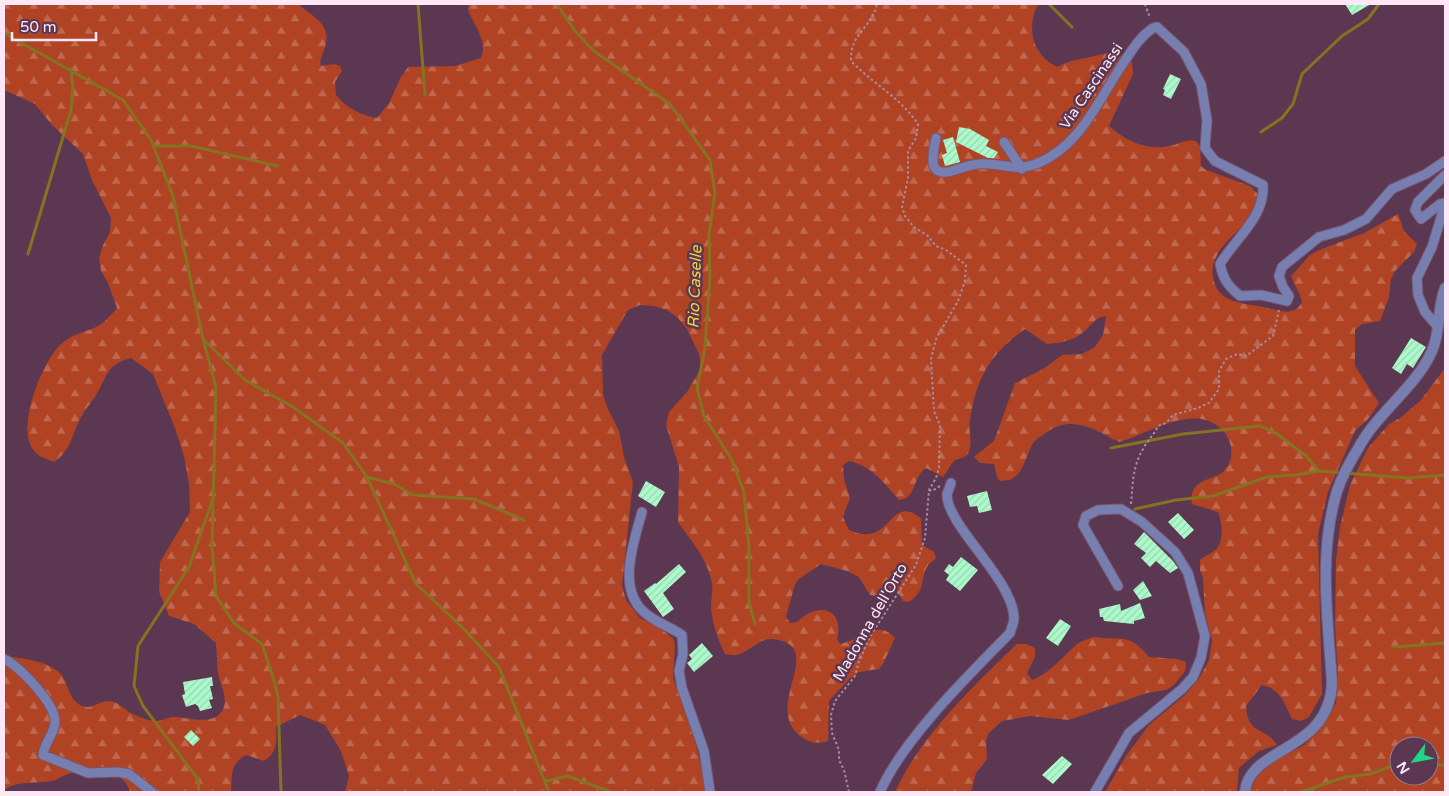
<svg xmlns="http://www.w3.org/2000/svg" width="1449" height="796" font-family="'Varela Round',sans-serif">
  <defs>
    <pattern id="forest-firs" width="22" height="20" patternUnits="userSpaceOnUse" patternTransform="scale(1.25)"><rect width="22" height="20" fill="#af4323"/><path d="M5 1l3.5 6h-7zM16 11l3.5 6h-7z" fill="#bf674f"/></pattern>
    <pattern id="building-hatch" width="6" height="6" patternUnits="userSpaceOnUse" patternTransform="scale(1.25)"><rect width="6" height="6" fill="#acfacb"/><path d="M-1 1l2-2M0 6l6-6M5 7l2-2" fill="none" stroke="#99d6b1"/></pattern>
  </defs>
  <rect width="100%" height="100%" fill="#5b3752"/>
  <path fill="url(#forest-firs)" fill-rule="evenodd" d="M4 4H298C313 17 332 24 325 47 323 54 319 59 321 66L334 64 340 66 342 71 335 82 336 95C345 107 362 116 377 118L389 103 401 77 408 67 455 66 481 58C488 41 474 25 468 10L469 4H1038C1026 28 1032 55 1057 67 1075 57 1095 58 1114 51L1132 62 1133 74 1109 126C1126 141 1147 151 1170 146 1180 144 1185 139 1196 141L1200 147 1201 166 1206 170 1250 186 1260 196C1257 227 1207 243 1213 277 1217 304 1244 303 1264 307 1272 309 1283 313 1291 311 1297 310 1299 307 1302 302 1300 292 1294 285 1291 276L1310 255 1319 250 1364 233 1398 214 1404 231 1417 244 1414 252 1395 271 1391 279 1389 297 1380 321 1362 324 1355 330V366L1379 403 1369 418 1355 431 1328 492 1318 534 1322 694 1309 717 1301 721 1292 719C1284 703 1281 689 1262 685L1246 706C1248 736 1265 726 1277 745L1259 751 1239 768 1237 792H1105L1126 756 1149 725 1185 695 1200 677 1209 660 1212 641 1205 613 1203 578 1200 570V560C1204 556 1213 553 1217 548 1224 539 1222 522 1218 512L1192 504C1191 497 1191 492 1196 486 1203 479 1215 478 1223 472 1236 460 1233 438 1220 428 1192 403 1147 435 1119 442 1095 430 1073 414 1047 432 1042 436 1035 439 1032 445 1025 458 1024 473 1010 480L1000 481 997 477 994 464 980 463 974 457 994 441 1015 383 1043 369 1062 355 1082 354 1095 347 1103 335 1106 316C1093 318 1091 327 1081 334 1071 341 1059 343 1047 344L1025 329C990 354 976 378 970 421 968 430 973 442 969 451 967 459 959 457 954 461 950 465 947 472 943 477L926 468C912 477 917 499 899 500 884 483 872 466 849 461L843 465 844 479 850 498 843 517 849 530C892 550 888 492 921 518L922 545 934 552 936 558C933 561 929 564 927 567 920 579 926 591 909 602L903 601 896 589H889L877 596 870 595 859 577 847 571 821 564 799 579 795 584 786 617 790 623 797 622C817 601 845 608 837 639L840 644C860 640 877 618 895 638L883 664 879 669 859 672 848 680 829 701 828 741C820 744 810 743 803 738 762 711 819 657 785 642 762 633 758 646 740 654 736 656 730 655 725 654 718 640 712 623 711 606 711 599 713 590 712 583 707 558 692 542 678 522L679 467 666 425 669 412 687 392 701 368 699 354 687 329 678 318 667 310 654 306 640 305 628 310 602 355 603 394 607 407 619 431 624 457 633 482 622 585 626 600 640 618 657 626 673 638 675 645 673 678 695 740 707 792H345L349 776 341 751 325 725 300 715 276 727C277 742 277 753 264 761L246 755C230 763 232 776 231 792H130C122 764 84 768 63 776 59 778 56 780 52 781 35 784 19 780 4 790V656C21 658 53 661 63 677 69 687 69 699 80 705 92 711 97 701 109 701 119 701 126 712 135 715 142 718 150 721 157 721 162 721 166 718 172 717 186 716 212 727 222 711 229 700 221 686 218 674 217 664 217 653 216 643L194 624 169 616 159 591 160 562 190 512 189 484 184 456 175 428 153 374 131 358C106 365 108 375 96 395 92 402 85 409 81 417 72 434 71 451 54 462 46 459 37 456 32 448 17 425 42 363 60 345 70 335 82 333 94 328 104 324 110 316 117 308L108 283 101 271 99 258 103 245 110 232 111 218 92 180 83 154 52 125 35 104 4 90Z
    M1445 368V792H1250L1259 772 1265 766 1304 745 1318 731 1336 703 1338 674 1335 626 1336 560 1340 527 1350 485 1368 448 1389 424 1400 418 1421 400ZM1399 746H1429V776H1399Z
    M1093 637C1122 641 1129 632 1149 657L1177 659 1186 662 1185 671 1174 685 1166 690 1147 693 1069 720 1030 716 1002 721 988 734 986 742 987 759 976 773 971 792H895C920 737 973 686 1017 644H1026L1035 648V657L1027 673 1032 680C1050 673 1061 658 1075 646 1079 641 1087 640 1093 637Z"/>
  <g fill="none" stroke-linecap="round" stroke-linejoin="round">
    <path stroke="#847321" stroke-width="3" d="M418 4 425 95
      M557 4 575 31 594 51 670 104 710 160 715 193 709 235 710 277 705 348 697 388 704 416 732 460 744 492 749 548V603L755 624
      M1049 4 1072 27
      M4 33 123 100 151 140 173 196 203 339 216 387 212 546 216 596 234 623 262 644 273 677 278 696 281 792
      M1261 132 1282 118 1293 104 1302 74 1342 36 1368 19 1379 4
      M154 146H191L278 166
      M28 254 71 110 73 89 71 69
      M203 339 245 380 293 407 343 443 367 477 416 584 461 626 499 667 549 792
      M1111 448 1183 434 1260 426 1276 433 1306 456 1319 471 1408 478 1445 475
      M367 477 394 484 413 495 474 499 524 520
      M1135 509 1176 500 1213 496 1267 477 1296 475 1319 471
      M1394 647 1445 643
      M1429 765H1445
      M546 781 568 776 611 792
      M199 792 198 779 143 706 134 686 138 646 189 567 213 498
      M1301 792 1345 777 1371 774 1389 767 1399 766"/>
  </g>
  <path fill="url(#building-hatch)" d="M1345 4H1371L1352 15Z
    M1170 74 1181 79 1171 99 1163 95 1165 90 1163 89Z
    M959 127 970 129 989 140 986 146 998 152 994 158H988L956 142Z
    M953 137 960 162 945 166 942 155 947 153 943 140Z
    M1411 338 1426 347 1413 368 1407 364 1401 374 1392 368Z
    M646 481 665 492 656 507 638 496Z
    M987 491 992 510 979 513 977 506 970 507 967 496Z
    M1178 513 1194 530 1184 539 1168 522Z
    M1144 532 1173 561 1178 568 1170 573 1156 561 1150 567 1141 558 1146 553 1134 544Z
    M961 557 978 570 960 591 946 580 949 575 944 571 949 564 953 567Z
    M679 564 686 572 663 593 674 609 663 617 644 591 655 583 656 584Z
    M1143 581 1152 596 1140 600 1133 590Z
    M1140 603 1145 618 1134 621V624L1104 621 1103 617H1100L1099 609 1120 604 1121 611Z
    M1060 619 1071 626 1058 646 1046 638Z
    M702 643 713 656 694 672 687 663 692 659 689 655Z
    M212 677 213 686H210L213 699 209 700 212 708 200 711 198 706 195 704 186 707 182 695 185 694 183 682Z
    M191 730 200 739 193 746 184 737Z
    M1062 756 1072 764 1053 784 1042 775Z"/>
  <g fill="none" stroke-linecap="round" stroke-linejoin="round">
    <defs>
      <path id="minor" d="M936 138C933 153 926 178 952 171 964 167 975 163 988 164 1008 165 1017 171 1036 164 1082 146 1100 96 1126 59 1134 47 1141 36 1153 28L1157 27 1184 52 1201 84 1207 120 1205 148 1215 161 1263 185C1265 217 1235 239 1220 264 1223 279 1228 286 1240 296L1261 295 1287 301 1289 296 1283 287 1279 276 1282 267 1319 237 1344 230 1366 219 1392 189 1426 174 1445 161
        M1004 142 1022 169
        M1445 175 1418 202 1415 210 1421 219 1440 204 1445 203
        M1438 327 1425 312 1418 295 1417 278 1432 247 1445 204
        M642 512C633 545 615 593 649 616 660 624 672 628 682 635L683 654 679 671 682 688 704 751 710 792
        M4 659C19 666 56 704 55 722 55 733 44 743 43 755L88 773 118 772 129 774 152 792
        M880 792C903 739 969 675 1010 633 1011 629 1014 623 1014 618 1013 579 946 525 947 494 948 491 950 487 951 483
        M1095 792 1129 733 1182 689 1193 677 1201 658 1205 636 1188 573 1175 552 1142 522 1121 509 1098 510 1086 516 1083 525 1118 586"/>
      <path id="tertiary" d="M1245 792C1249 746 1329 753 1332 683 1328 619 1318 554 1337 491 1342 476 1351 460 1359 447 1378 412 1416 387 1432 351 1441 331 1437 308 1445 288"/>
    </defs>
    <use href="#minor" stroke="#785770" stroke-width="11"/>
    <use href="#tertiary" stroke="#785770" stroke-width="12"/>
    <path stroke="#a98ba1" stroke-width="2" stroke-dasharray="2.5 2.5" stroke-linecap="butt" d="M1145 4 1150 18
      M929 490 932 491 940 486
      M1131 504C1133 484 1132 468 1143 449 1147 441 1154 435 1158 426L1166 423 1173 415 1198 408 1209 403 1219 389V371L1226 359 1237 354 1246 356 1273 336 1279 310
      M849 792 844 770 839 760V750L832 733 831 715 835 701 855 676 859 661 871 635 916 565 925 538 929 490 936 478 939 468 940 425 934 411 931 359 936 339 958 301 965 281 966 265 946 250 936 246 928 236 914 227 905 216 902 207 908 178V151L916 138 918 124C900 97 873 84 851 61 850 33 871 29 877 4"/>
    <use href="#minor" stroke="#777fb1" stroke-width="9"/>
    <use href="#tertiary" stroke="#777fb1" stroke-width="10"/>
  </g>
  <g text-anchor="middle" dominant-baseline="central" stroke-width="5" stroke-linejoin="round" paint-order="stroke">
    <g font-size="15" fill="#fee7f7" stroke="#5b3752">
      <text transform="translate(1091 86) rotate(-56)">Via Cascinassi</text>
      <text transform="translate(870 622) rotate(-60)">Madonna dell'Orto</text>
    </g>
    <g font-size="16" font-style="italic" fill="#f0d241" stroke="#5b3752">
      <text transform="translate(695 287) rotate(-88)">Rio Caselle</text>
    </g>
  </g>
  <rect width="1449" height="796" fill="none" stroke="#fee7f7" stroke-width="10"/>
  <g transform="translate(1414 761) rotate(238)"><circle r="24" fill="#5b3752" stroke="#9c7d94"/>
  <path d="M0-4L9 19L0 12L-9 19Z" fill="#1fd887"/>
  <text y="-8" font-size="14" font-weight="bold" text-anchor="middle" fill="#fee7f7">N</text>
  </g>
  <path d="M12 32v8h84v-8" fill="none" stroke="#fee7f7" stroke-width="2.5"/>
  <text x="20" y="32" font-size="15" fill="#fee7f7" stroke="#5b3752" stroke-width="4" paint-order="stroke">50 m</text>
</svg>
